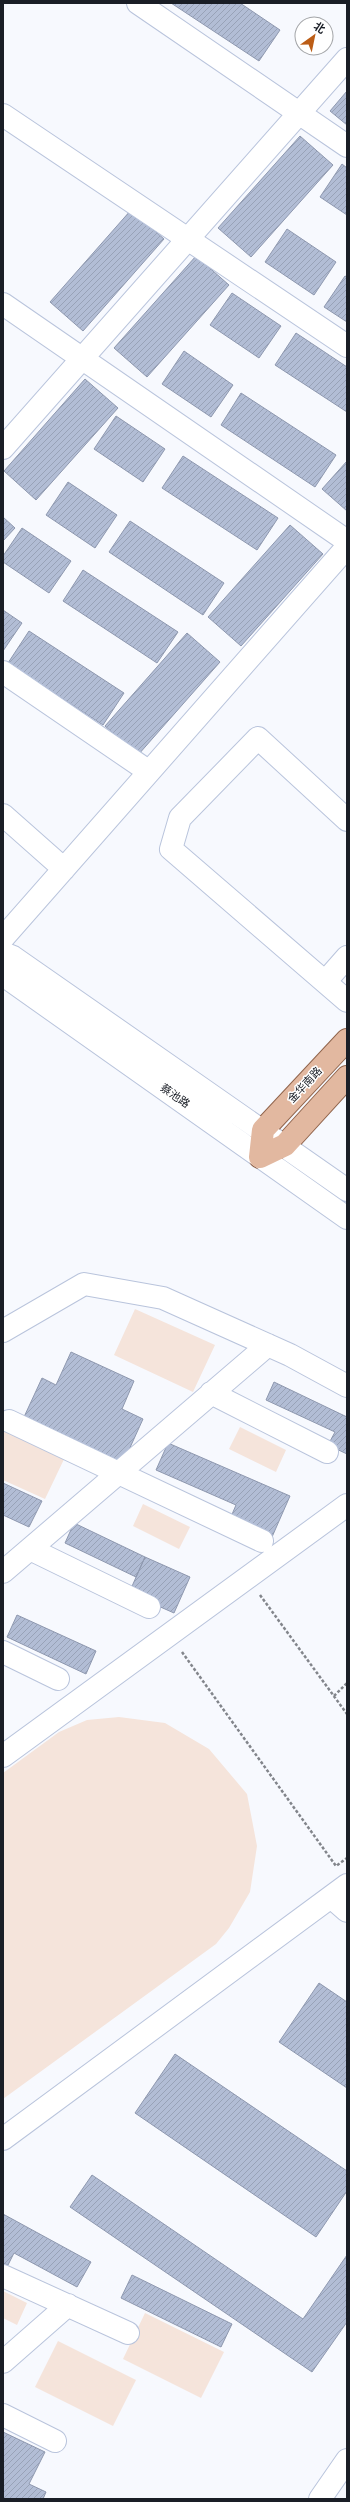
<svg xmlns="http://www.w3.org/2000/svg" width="350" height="2502" font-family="Roboto,'Noto Sans SC',sans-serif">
  <defs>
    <pattern id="building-hatch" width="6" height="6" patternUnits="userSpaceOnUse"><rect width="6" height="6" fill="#b2bdd5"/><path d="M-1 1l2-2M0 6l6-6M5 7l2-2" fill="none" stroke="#98a2b7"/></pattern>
  </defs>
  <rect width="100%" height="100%" fill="#f7f9fe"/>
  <path fill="#f5e4db" d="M135 1309 215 1345 193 1392 114 1355Z
    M3 1424 67 1453 45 1499 3 1480Z
    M240 1427 286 1450 276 1472 229 1449Z
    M143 1504 190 1527 179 1549 133 1526Z
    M119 1717 165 1723 209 1749 247 1794 257 1846 250 1892 229 1928 216 1944 3 2099V1773L59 1732 87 1720Z
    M3 2291 27 2303 17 2325 3 2318Z
    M145 2313 224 2352 201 2398 123 2359Z
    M58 2341 136 2380 113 2426 35 2387Z"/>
  <path fill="url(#building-hatch)" stroke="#8e98af" d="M171 3H240L280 30 259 61Z
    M347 91V125L330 111Z
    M300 136 333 165 251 257 218 228Z
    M342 164 347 168V215L320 197Z
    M131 210 164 239 83 331 50 302Z
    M287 229 336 262 314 295 265 262Z
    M196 256 229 285 147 377 114 348Z
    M345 276 347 277V322L324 307Z
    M232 293 281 326 259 358 210 325Z
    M296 333 347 367V412L275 365Z
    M184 351 233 385 211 417 162 384Z
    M85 379 118 408 36 500 4 471Z
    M241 393 336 455 315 487 221 425Z
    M116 416 165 449 143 482 94 449Z
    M183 456 278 518 257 550 162 488Z
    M347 461V511L322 489Z
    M68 482 117 515 95 548 46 515Z
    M3 517 15 528 3 541Z
    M130 521 224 583 203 615 109 552Z
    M290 525 323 554 241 646 208 617Z
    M22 528 71 561 49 593 3 562V556Z
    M83 570 178 632 157 663 63 601Z
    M3 610 22 623 3 651Z
    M29 631 124 693 103 725 8 663Z
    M187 633 220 662 138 755 105 726Z
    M71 1352 134 1381 122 1409 143 1419 123 1463 24 1417 42 1378 56 1385Z
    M274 1382 347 1417V1454L328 1445 335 1432 266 1400Z
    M168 1443 290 1496 272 1537 230 1519 236 1505 156 1470Z
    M3 1483 42 1501 29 1527 3 1515Z
    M74 1523 145 1557 136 1577 65 1543Z
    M145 1557 190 1577 174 1613 129 1593Z
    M17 1615 96 1651 86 1674 7 1637Z
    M319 1983 347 2002V2088L279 2042Z
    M175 2054 347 2171V2191L316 2237 135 2113Z
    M92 2175 303 2319 347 2255V2322L312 2372 70 2207Z
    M3 2214 91 2262 77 2287 14 2253 8 2265 3 2263Z
    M132 2275 232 2324 221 2347 121 2298Z
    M3 2432 45 2452 29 2484 46 2492 43 2499H3Z"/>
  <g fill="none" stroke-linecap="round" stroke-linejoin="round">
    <defs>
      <path id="minor" d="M138 3 347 146
        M3 115 347 346
        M3 304 347 541
        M3 448 347 59
        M3 672 148 771
        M3 815 64 869
        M347 820 258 738 180 818 171 849 347 1001
        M3 938 347 547
        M3 953 13 957 347 1190
        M3 975 347 1218
        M325 982 347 957
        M3 1331 84 1284 163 1298 290 1355 347 1386
        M211 1393 327 1452
        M9 1421 262 1541
        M30 1549 149 1607
        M3 1572 268 1345
        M3 1652 58 1679
        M3 1756 347 1505
        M331 1897 347 1911
        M3 2139 347 1885
        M3 2276 128 2333
        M3 2362 68 2305
        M3 2415 55 2441
        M320 2499 347 2460"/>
      <path id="major" d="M260 1157 263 1130 347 1040
        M260 1157 285 1145 347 1077"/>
    </defs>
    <use href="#minor" stroke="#b9c4dc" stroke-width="24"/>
    <use href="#major" stroke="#90644c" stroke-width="24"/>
    <path stroke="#82858b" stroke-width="2.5" stroke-dasharray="3 2" stroke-linecap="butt" d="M260 1595 347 1714
      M182 1652 336 1866 347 1858
      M334 1696 347 1683"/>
    <use href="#minor" stroke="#fff" stroke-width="22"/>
    <use href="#major" stroke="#e2b8a0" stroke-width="22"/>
  </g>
  <g text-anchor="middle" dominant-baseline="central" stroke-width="3" stroke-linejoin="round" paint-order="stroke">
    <g font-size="11" fill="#1a1e26" stroke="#fff">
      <text transform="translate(305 1085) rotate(-47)">金华南路</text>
      <text transform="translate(175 1096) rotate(35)">蔡池路</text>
    </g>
  </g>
  <rect width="350" height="2502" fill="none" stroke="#1a1e26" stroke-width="8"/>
  <g transform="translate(314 36) rotate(33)"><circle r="19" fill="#ffffff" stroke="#a3a5a8"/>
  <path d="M0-3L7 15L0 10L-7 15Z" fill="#bc5d16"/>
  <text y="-6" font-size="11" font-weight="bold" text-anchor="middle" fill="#1a1e26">北</text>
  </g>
</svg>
